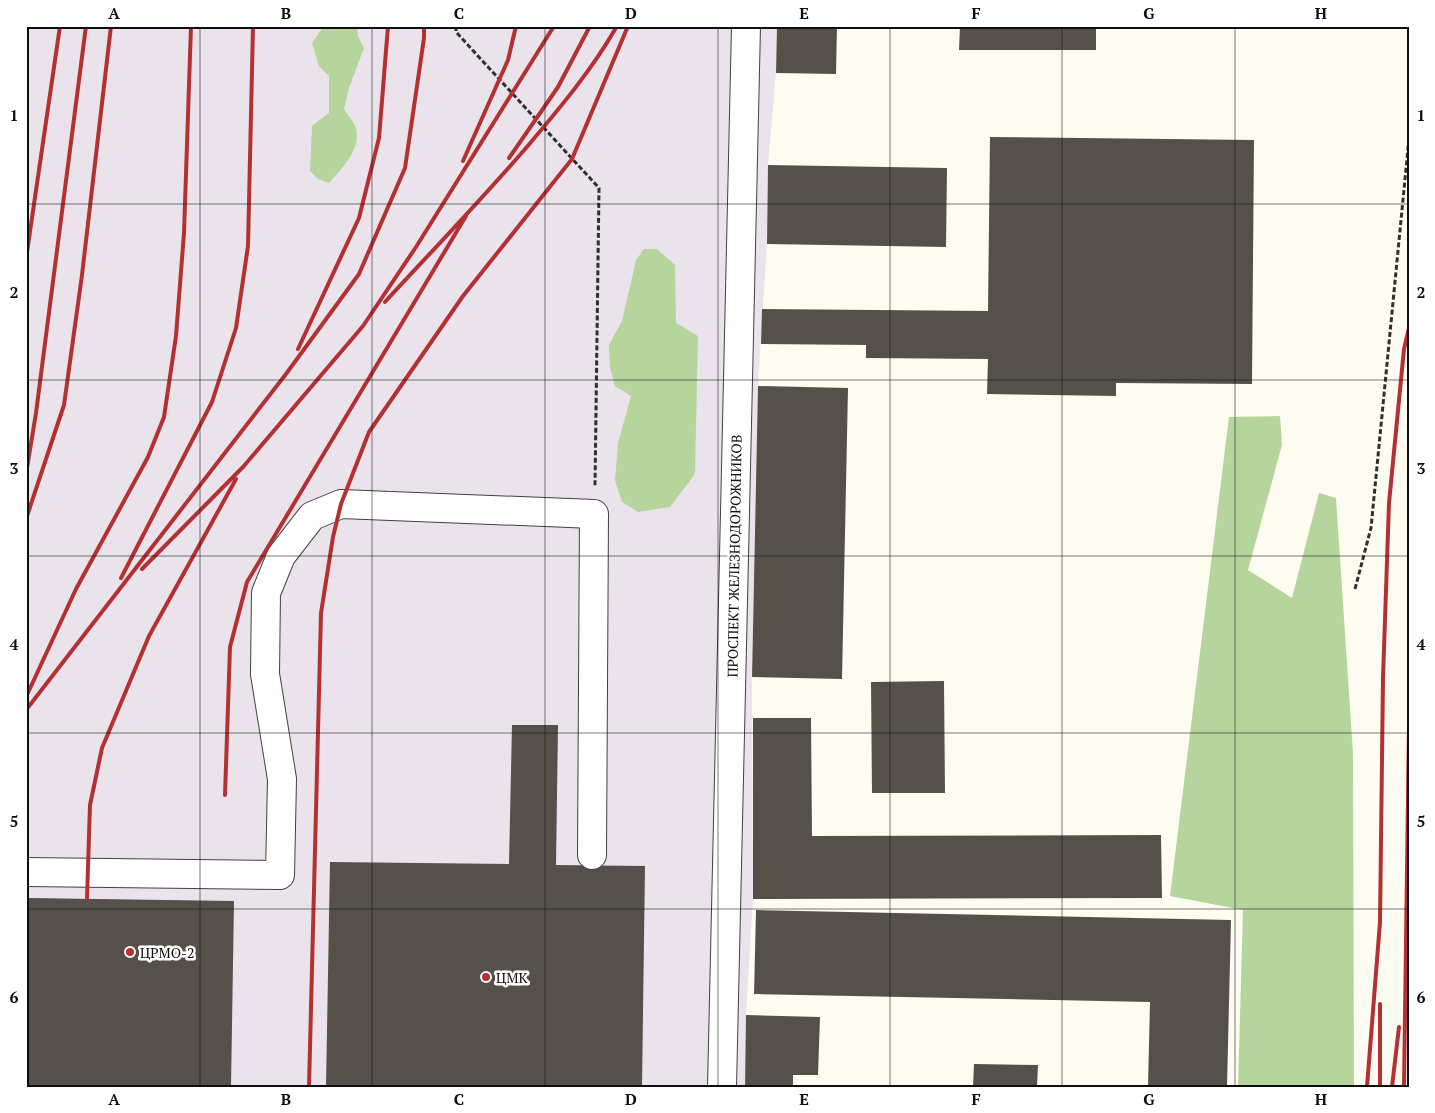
<svg xmlns="http://www.w3.org/2000/svg" width="1435" height="1113" font-family="'PT Serif',serif">
  <rect width="100%" height="100%" fill="#fefcf1"/>
  <path fill="#ebe3ec" d="M26 26H777L776 73 768 165 767 244 758 386 752 677 753 899 746 1015 745 1087H26Z"/>
  <path fill="#b5d59d" d="M324 26H357L358 36 364 48 349 88 344 109C347 114 353 120 355 126 363 148 342 168 329 183L318 179 310 171 312 126 329 113V76L319 66 312 43Z
    M644 249H657L675 265 676 323 698 336 695 474 670 507 638 512 622 502 615 481 618 443 631 396 615 386 610 368 609 345 622 321 636 260Z
    M1280 416 1282 445 1248 570 1292 598 1319 493 1336 498 1353 753 1354 1087H1238L1243 910 1170 896 1229 417Z"/>
  <path fill="#56504b" d="M777 26H837L836 74 776 73Z
    M960 26H1096V50H959Z
    M990 137 1254 140 1252 384 1116 383V396L987 394 988 359 866 358V345L761 344 762 309 988 311Z
    M768 165 947 168 946 247 767 244Z
    M758 386 848 388 842 679 752 677Z
    M944 681 945 793H872L871 682Z
    M753 718H811L812 836 1161 835 1162 898 753 899Z
    M512 725H558L556 865 645 866 642 1087H326L330 862 509 864Z
    M28 898 234 901 231 1087H26Z
    M756 910 1231 920 1227 1087H1148L1150 1002 754 994Z
    M746 1015 820 1017 818 1075H793V1087H745Z
    M974 1064 1038 1065 1037 1087H973Z"/>
  <g fill="none" stroke-linecap="round" stroke-linejoin="round">
    <defs>
      <path id="minor" d="M26 872 280 875 282 779 265 674 266 593 281 556 312 516 341 504 594 514 592 855
        M722 1087 746 26"/>
    </defs>
    <use href="#minor" stroke="#414141" stroke-width="30"/>
    <path stroke="#303030" stroke-width="3" stroke-dasharray="5 2.5" stroke-linecap="butt" d="M456 26V32L599 188 595 486
      M1355 589 1371 528 1409 138"/>
    <use href="#minor" stroke="#fff" stroke-width="28"/>
    <path stroke="#b33133" stroke-width="4" d="M509 158 558 87 590 26
      M463 161 508 60 516 26
      M26 259 60 26
      M385 302C432 251 480 201 526 148 559 109 592 70 617 26
      M298 349 359 218 379 138 388 26
      M26 474 36 413 86 26
      M26 519 64 405 82 275 111 26
      M142 569 243 467 363 326 416 247 554 26
      M121 578 212 402 236 328 248 246 253 26
      M26 697 76 589 148 457 164 417 176 336 184 233 191 26
      M26 710 286 374 359 274 405 168 424 38V26
      M225 795 230 647 247 582 466 216
      M87 898 90 805 102 748 149 636 236 479
      M1380 1004V1087
      M309 1087 321 613 333 537 341 504 369 432 463 296 572 159 628 26
      M1367 1087 1380 922 1383 678 1389 503 1404 349 1409 328
      M1392 1087 1399 1027
      M1404 1087 1409 727"/>
  </g>
  <path fill="none" stroke="#0e0e0e" stroke-width="1" stroke-opacity="0.55" d="M200 26V1087M372 26V1087M545 26V1087M718 26V1087M890 26V1087M1062 26V1087M1235 26V1087M26 204H1409M26 380H1409M26 556H1409M26 733H1409M26 909H1409"/>
  <g fill="#b33133" stroke="#fff" stroke-width="2">
    <circle cx="130" cy="952" r="5"/>
    <circle cx="486" cy="977" r="5"/>
  </g>
  <g text-anchor="middle" dominant-baseline="central" stroke-width="5" stroke-linejoin="round" paint-order="stroke">
    <g font-size="14" fill="#0e0e0e" stroke="#fff">
      <text transform="translate(734 556) rotate(-89)">ПРОСПЕКТ ЖЕЛЕЗНОДОРОЖНИКОВ</text>
    </g>
    <g font-size="14" fill="#0e0e0e" stroke="#fff" text-anchor="start">
      <text x="140" y="952">ЦРМО-2</text>
      <text x="496" y="977">ЦМК</text>
    </g>
  </g>
  <rect width="1435" height="1113" fill="none" stroke="#ffffff" stroke-width="55"/>
  <rect x="28" y="28" width="1380" height="1058" fill="none" stroke="#0e0e0e" stroke-width="2"/>
  <g font-size="16" text-anchor="middle" font-weight="bold" fill="#0e0e0e">
    <text x="114" y="19">A</text>
    <text x="286" y="19">B</text>
    <text x="459" y="19">C</text>
    <text x="631" y="19">D</text>
    <text x="804" y="19">E</text>
    <text x="976" y="19">F</text>
    <text x="1149" y="19">G</text>
    <text x="1321" y="19">H</text>
    <text x="14" y="121">1</text>
    <text x="1421" y="121">1</text>
    <text x="14" y="298">2</text>
    <text x="1421" y="298">2</text>
    <text x="14" y="474">3</text>
    <text x="1421" y="474">3</text>
    <text x="14" y="650">4</text>
    <text x="1421" y="650">4</text>
    <text x="14" y="827">5</text>
    <text x="1421" y="827">5</text>
    <text x="14" y="1003">6</text>
    <text x="1421" y="1003">6</text>
    <text x="114" y="1105">A</text>
    <text x="286" y="1105">B</text>
    <text x="459" y="1105">C</text>
    <text x="631" y="1105">D</text>
    <text x="804" y="1105">E</text>
    <text x="976" y="1105">F</text>
    <text x="1149" y="1105">G</text>
    <text x="1321" y="1105">H</text>
  </g>
</svg>
